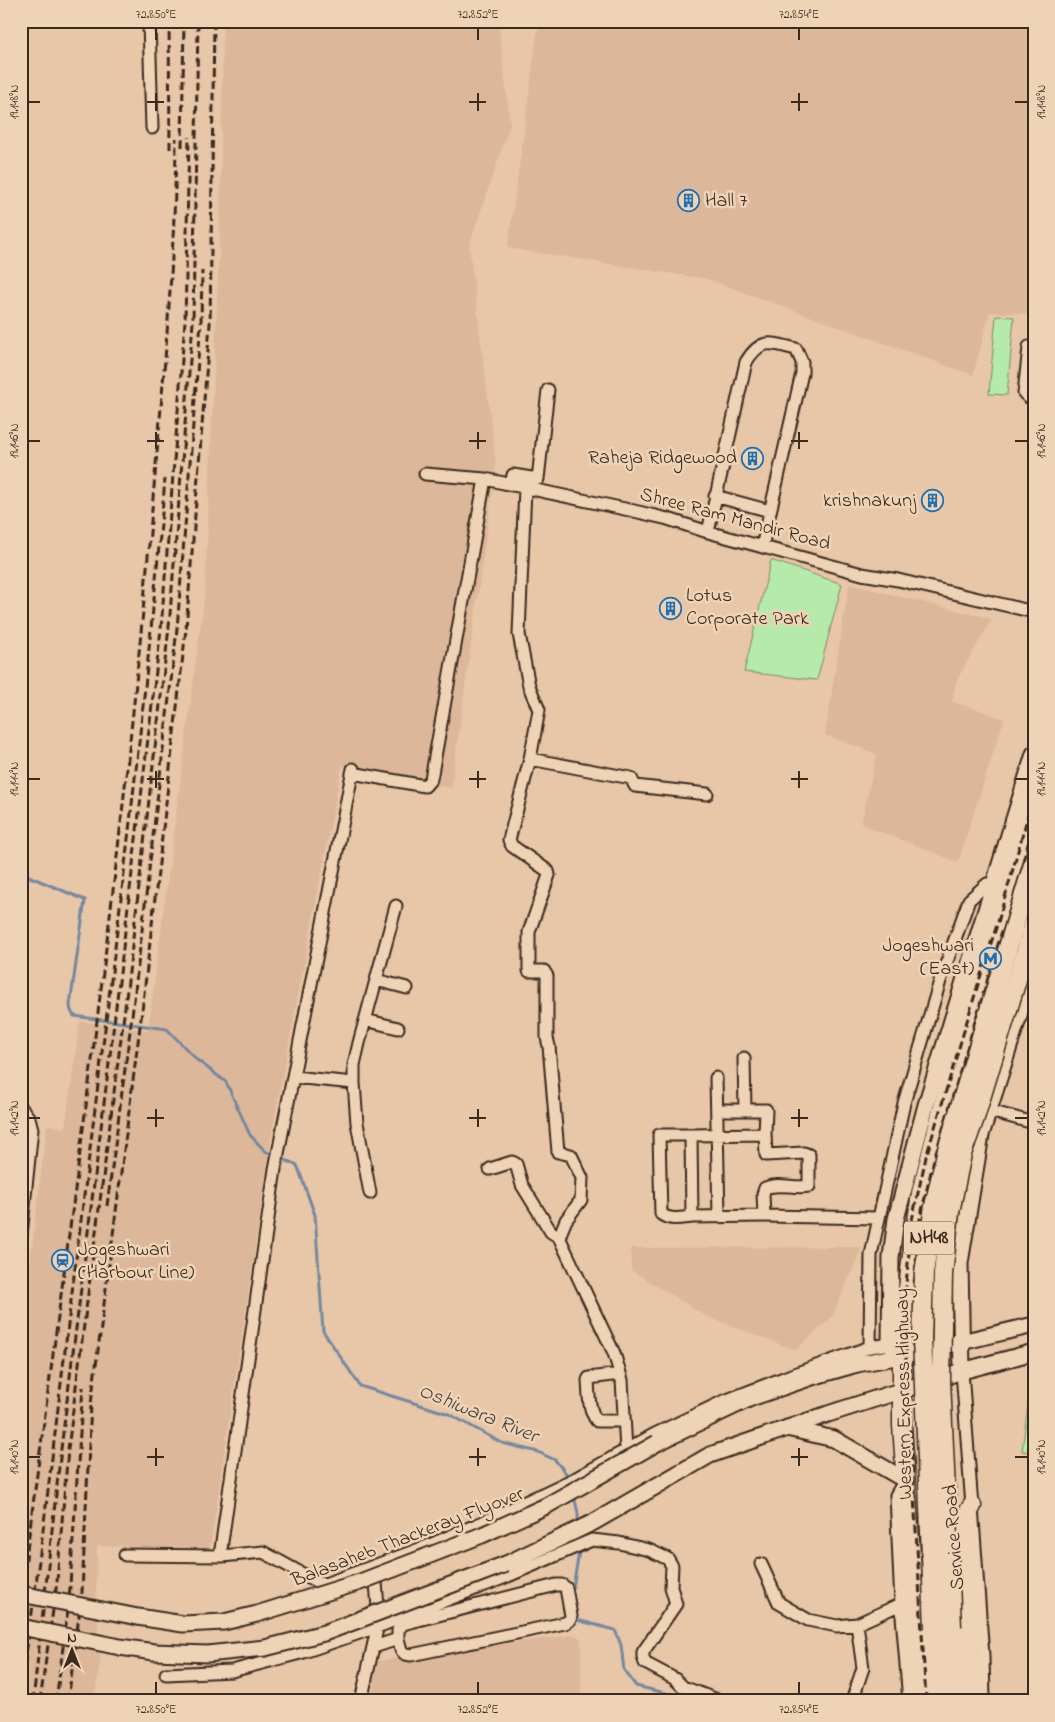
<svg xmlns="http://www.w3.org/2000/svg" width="1055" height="1722" font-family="'Indie Flower',sans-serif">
  <rect width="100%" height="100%" fill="#e8c6a8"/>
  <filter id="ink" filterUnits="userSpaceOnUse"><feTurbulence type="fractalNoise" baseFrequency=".02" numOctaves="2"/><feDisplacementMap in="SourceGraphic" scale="10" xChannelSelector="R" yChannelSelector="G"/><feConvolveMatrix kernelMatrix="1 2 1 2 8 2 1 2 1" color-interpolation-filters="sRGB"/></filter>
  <g filter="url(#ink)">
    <path fill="#dcb799" d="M223 21H498L510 124 469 246 496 464 451 788 353 769 342 765 273 1127 210 1548 97 1546 96 1596 100 1663 94 1701H21V1439L25 1400 21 1390V1337L47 1125 65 1128 80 1021 148 1031 205 592 220 231Z
      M539 21H1034V314L990 312 973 375 707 279 508 248Z
      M849 584 992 619 957 679 952 702 980 710 1004 719 958 862 861 824 877 754 825 735Z
      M862 1247 832 1317 795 1350 706 1316 631 1270V1248Z
      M572 1635 579 1637 581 1640V1697L527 1701H372L377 1661Z"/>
    <path fill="#b6eaab" stroke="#788a64" d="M996 316 1014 317 1007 395 989 394Z
      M771 560 842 584 817 680 744 672Z
      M1034 1380V1452L1022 1451 1031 1381Z"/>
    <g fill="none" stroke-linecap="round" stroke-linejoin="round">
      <path stroke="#75889f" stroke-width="3" d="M21 873 85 900 70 1005 71 1011 74 1016 167 1029 197 1060 226 1082 250 1135 265 1151 274 1155
        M280 1158 297 1165 315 1215 323 1331 360 1386 449 1414 502 1443 538 1452 555 1460 569 1477
        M574 1496 578 1513V1524
        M572 1593 579 1552
        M574 1615 577 1620 615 1630 621 1645 624 1670 636 1686 699 1701"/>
      <defs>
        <path id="minor" d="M149 21 152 128
          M1034 346 1029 347 1024 393 1028 397 1034 398
          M425 474 485 479 634 511 668 519 708 532 862 574 898 580 1034 612
          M511 485 513 475 538 479 548 390
          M525 488 519 634 529 686 539 710 530 759 509 840 512 846 548 871 549 875 529 932V971H544L547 976V1038L549 1046 558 1152 571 1155 582 1178 581 1200 566 1220 559 1237 614 1353 622 1380 626 1450
          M715 496 770 511
          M708 532 746 362C761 337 771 343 796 349L802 362V373L762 547
          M530 759 631 778 635 786 707 794
          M353 769 275 1169 221 1549 222 1556 263 1552 319 1583 325 1584 425 1547 483 1522 576 1478 653 1435 722 1402 794 1374 870 1347
          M352 773 425 786 431 779 485 479
          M376 980 407 988
          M365 1020 398 1028
          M744 1058 745 1110
          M293 1077 354 1083 357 1123 370 1193
          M716 1078 719 1217
          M354 1083V1065L359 1043 396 906
          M21 1108 29 1118 32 1129 21 1235
          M982 1109 1034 1123
          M717 1110H766L765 1134
          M691 1135H659L661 1214C670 1221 682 1218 692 1217
          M490 1169 512 1162 516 1164 522 1185 551 1232 559 1237
          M764 1216 763 1194 765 1188C778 1182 795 1189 809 1186V1155L804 1153 766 1155 765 1134 691 1135 692 1217 764 1216 879 1218
          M898 1343 870 1347 871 1255 904 1103 940 981 969 900 987 884H1000
          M962 1371 983 1656 984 1701
          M620 1374 589 1378 588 1380C589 1393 588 1410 597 1421H623
          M905 1480 896 1495 901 1604 909 1701
          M125 1555 222 1556
          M761 1564 779 1603 808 1620 837 1626 857 1624 901 1604
          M374 1647 398 1639V1630L403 1624 556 1585H562L566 1588 571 1616 570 1620 565 1623 411 1655 405 1654 401 1650 398 1639
          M166 1674 232 1671 304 1652 377 1627 508 1576 592 1540 619 1543 649 1550 668 1559 672 1566 671 1587 676 1604 643 1652V1657L645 1663 675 1679 683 1687 720 1701
          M361 1701 379 1620 375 1570
          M852 1701 863 1668 857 1624"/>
        <path id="major" d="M890 1344 891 1257 896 1219 926 1105 1034 754
          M962 1371 960 1263 981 1135 1034 968
          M787 1428 834 1439 905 1480
          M657 1443 751 1398 815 1376 857 1364 901 1356 1034 1325
          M506 1564 594 1522 710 1455 828 1414 962 1371 1034 1352"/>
        <path id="highway" d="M952 1627 956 1701
          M934 1628 939 1701
          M921 1701 902 1425V1342L911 1262 921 1193 946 1095 957 1049 1034 792
          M971 1701 963 1521 972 1506"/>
      </defs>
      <use href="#minor" stroke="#3b2a1e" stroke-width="15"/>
      <use href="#major" stroke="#3b2a1e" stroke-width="19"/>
      <use href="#highway" stroke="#3b2a1e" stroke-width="21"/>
      <use href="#minor" stroke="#efd3b6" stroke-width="11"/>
      <use href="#major" stroke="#efd3b6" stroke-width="15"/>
      <use href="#highway" stroke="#efd3b6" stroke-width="18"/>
      <path stroke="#3b2a1e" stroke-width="3" stroke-dasharray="8 4" stroke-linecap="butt" d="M169 21 170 149
        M182 147 184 21
        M1023 861 1034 824
        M107 1206 133 1008 177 629 201 322 202 271
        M21 1597C67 1239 121 881 151 521 162 394 175 266 176 138
        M929 1633 915 1359 914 1284 920 1219 934 1159 1002 931
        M21 1687C45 1532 61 1376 81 1220 112 973 144 726 165 479
        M33 1701 61 1449 116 1007 161 629 185 321 189 137
        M40 1701 57 1582 68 1449 125 1007 169 627 193 322 198 21
        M56 1701 69 1601 83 1387
        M68 1701 82 1592 91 1404 142 1011 186 629 210 324 214 21
        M926 1701 906 1360V1285L912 1220 926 1157 986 958 998 922 1034 794"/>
      <defs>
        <path id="major-bridge" d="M21 1594 138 1617 183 1624 224 1622 257 1614 360 1582 482 1535 546 1506 657 1443
          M21 1627 120 1647 154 1652 207 1654 265 1648 324 1633 506 1564"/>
        <path id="highway-bridge" d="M952 1627 941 1380 943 1274 950 1212 962 1154 975 1118 1034 924
          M934 1628 922 1338 924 1273 934 1206 946 1153 1034 861"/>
      </defs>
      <use href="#major-bridge" stroke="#3b2a1e" stroke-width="19" stroke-linecap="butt"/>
      <use href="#highway-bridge" stroke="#3b2a1e" stroke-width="21" stroke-linecap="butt"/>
      <use href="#major-bridge" stroke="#efd3b6" stroke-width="15"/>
      <use href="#highway-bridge" stroke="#efd3b6" stroke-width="18"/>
    </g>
  </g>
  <path fill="none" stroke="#3b2a1e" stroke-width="2" d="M156 28V40M478 28V40M799 28V40M156 93V111M478 93V111M799 93V111M28 102H40M147 102H164M469 102H486M791 102H808M1015 102H1028M156 432V449M478 432V449M799 432V449M28 441H40M147 441H164M469 441H486M791 441H808M1015 441H1028M156 771V788M478 771V788M799 771V788M28 779H40M147 779H164M469 779H486M791 779H808M1015 779H1028M156 1109V1127M478 1109V1127M799 1109V1127M28 1118H40M147 1118H164M469 1118H486M791 1118H808M1015 1118H1028M156 1448V1466M478 1448V1466M799 1448V1466M28 1457H40M147 1457H164M469 1457H486M791 1457H808M1015 1457H1028M156 1682V1694M478 1682V1694M799 1682V1694"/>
  <defs>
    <symbol id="building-ring" viewBox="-11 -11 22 22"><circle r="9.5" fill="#efd3b6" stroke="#1f6fb2" stroke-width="1.5"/><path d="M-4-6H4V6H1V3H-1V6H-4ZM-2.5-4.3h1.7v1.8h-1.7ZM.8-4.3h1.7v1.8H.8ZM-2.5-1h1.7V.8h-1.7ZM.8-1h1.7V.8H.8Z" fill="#1f6fb2"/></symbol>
    <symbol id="metro-ring" viewBox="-11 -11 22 22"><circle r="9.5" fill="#efd3b6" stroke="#1f6fb2" stroke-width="1.5"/><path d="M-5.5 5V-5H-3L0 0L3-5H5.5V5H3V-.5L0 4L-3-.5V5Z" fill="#1f6fb2"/></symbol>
    <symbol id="station-ring" viewBox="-11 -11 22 22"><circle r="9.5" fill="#efd3b6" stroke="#1f6fb2" stroke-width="1.5"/><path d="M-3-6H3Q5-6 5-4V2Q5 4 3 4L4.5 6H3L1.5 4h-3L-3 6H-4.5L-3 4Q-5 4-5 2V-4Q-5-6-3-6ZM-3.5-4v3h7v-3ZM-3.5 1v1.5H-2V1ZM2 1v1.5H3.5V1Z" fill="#1f6fb2"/></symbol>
  </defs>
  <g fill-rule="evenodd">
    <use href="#building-ring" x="676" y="188" width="25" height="25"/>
    <use href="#building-ring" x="740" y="446" width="25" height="25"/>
    <use href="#building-ring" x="920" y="488" width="25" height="25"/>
    <use href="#building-ring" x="658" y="596" width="25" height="25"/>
    <use href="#metro-ring" x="978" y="946" width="25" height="25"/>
    <use href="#station-ring" x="50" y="1248" width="25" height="25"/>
  </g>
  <g text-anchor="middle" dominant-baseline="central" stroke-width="5" stroke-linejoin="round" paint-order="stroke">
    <rect fill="#efd3b6" stroke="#715d4c" stroke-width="1" x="904" y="1221.5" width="50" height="33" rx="4"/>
    <g font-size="19" font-weight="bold" fill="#3b2a1e">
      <text x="929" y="1238">NH48</text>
    </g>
    <g font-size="20" fill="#3b2a1e" stroke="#efd3b6" text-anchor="start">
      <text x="705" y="201">Hall 7</text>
      <text x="737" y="458" text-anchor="end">Raheja Ridgewood</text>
      <text x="916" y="501" text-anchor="end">krishnakunj</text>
      <text x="686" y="596">Lotus<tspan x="686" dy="23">Corporate Park</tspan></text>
      <text x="974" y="946" text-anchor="end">Jogeshwari<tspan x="974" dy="23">(East)</tspan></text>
      <text x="78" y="1250">Jogeshwari<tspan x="78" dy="23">(Harbour Line)</tspan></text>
    </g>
    <g font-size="20" fill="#3b2a1e" stroke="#efd3b6">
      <text transform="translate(735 520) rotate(15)">Shree Ram Mandir Road</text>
      <text transform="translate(905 1394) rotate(-91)">Western Express Highway</text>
      <text transform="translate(955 1537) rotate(-94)">Service Road</text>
      <text transform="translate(408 1538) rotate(-21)">Balasaheb Thackeray Flyover</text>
    </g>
    <g font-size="21" font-style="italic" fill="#49423e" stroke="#efd3b6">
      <text transform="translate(478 1414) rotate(22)">Oshiwara River</text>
    </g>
  </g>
  <rect width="1055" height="1722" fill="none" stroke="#efd3b6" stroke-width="55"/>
  <g transform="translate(72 1650)" stroke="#efd3b6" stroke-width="4" paint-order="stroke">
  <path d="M0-4L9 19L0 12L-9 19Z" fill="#3b2a1e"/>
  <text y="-8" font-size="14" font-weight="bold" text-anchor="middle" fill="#3b2a1e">N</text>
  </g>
  <rect x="28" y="28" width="1000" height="1666" fill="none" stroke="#3b2a1e" stroke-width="2"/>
  <g font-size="12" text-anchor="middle" fill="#3b2a1e">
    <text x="156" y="18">72.850°E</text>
    <text x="478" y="18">72.852°E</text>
    <text x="799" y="18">72.854°E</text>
    <text transform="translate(14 102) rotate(-90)" y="4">19.148°N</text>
    <text transform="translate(1041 102) rotate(-90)" y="4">19.148°N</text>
    <text transform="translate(14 441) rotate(-90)" y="4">19.146°N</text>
    <text transform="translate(1041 441) rotate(-90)" y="4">19.146°N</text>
    <text transform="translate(14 779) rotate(-90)" y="4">19.144°N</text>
    <text transform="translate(1041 779) rotate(-90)" y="4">19.144°N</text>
    <text transform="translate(14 1118) rotate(-90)" y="4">19.142°N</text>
    <text transform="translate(1041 1118) rotate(-90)" y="4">19.142°N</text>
    <text transform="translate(14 1457) rotate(-90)" y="4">19.140°N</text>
    <text transform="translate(1041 1457) rotate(-90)" y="4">19.140°N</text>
    <text x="156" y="1713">72.850°E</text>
    <text x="478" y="1713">72.852°E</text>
    <text x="799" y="1713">72.854°E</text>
  </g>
</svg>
